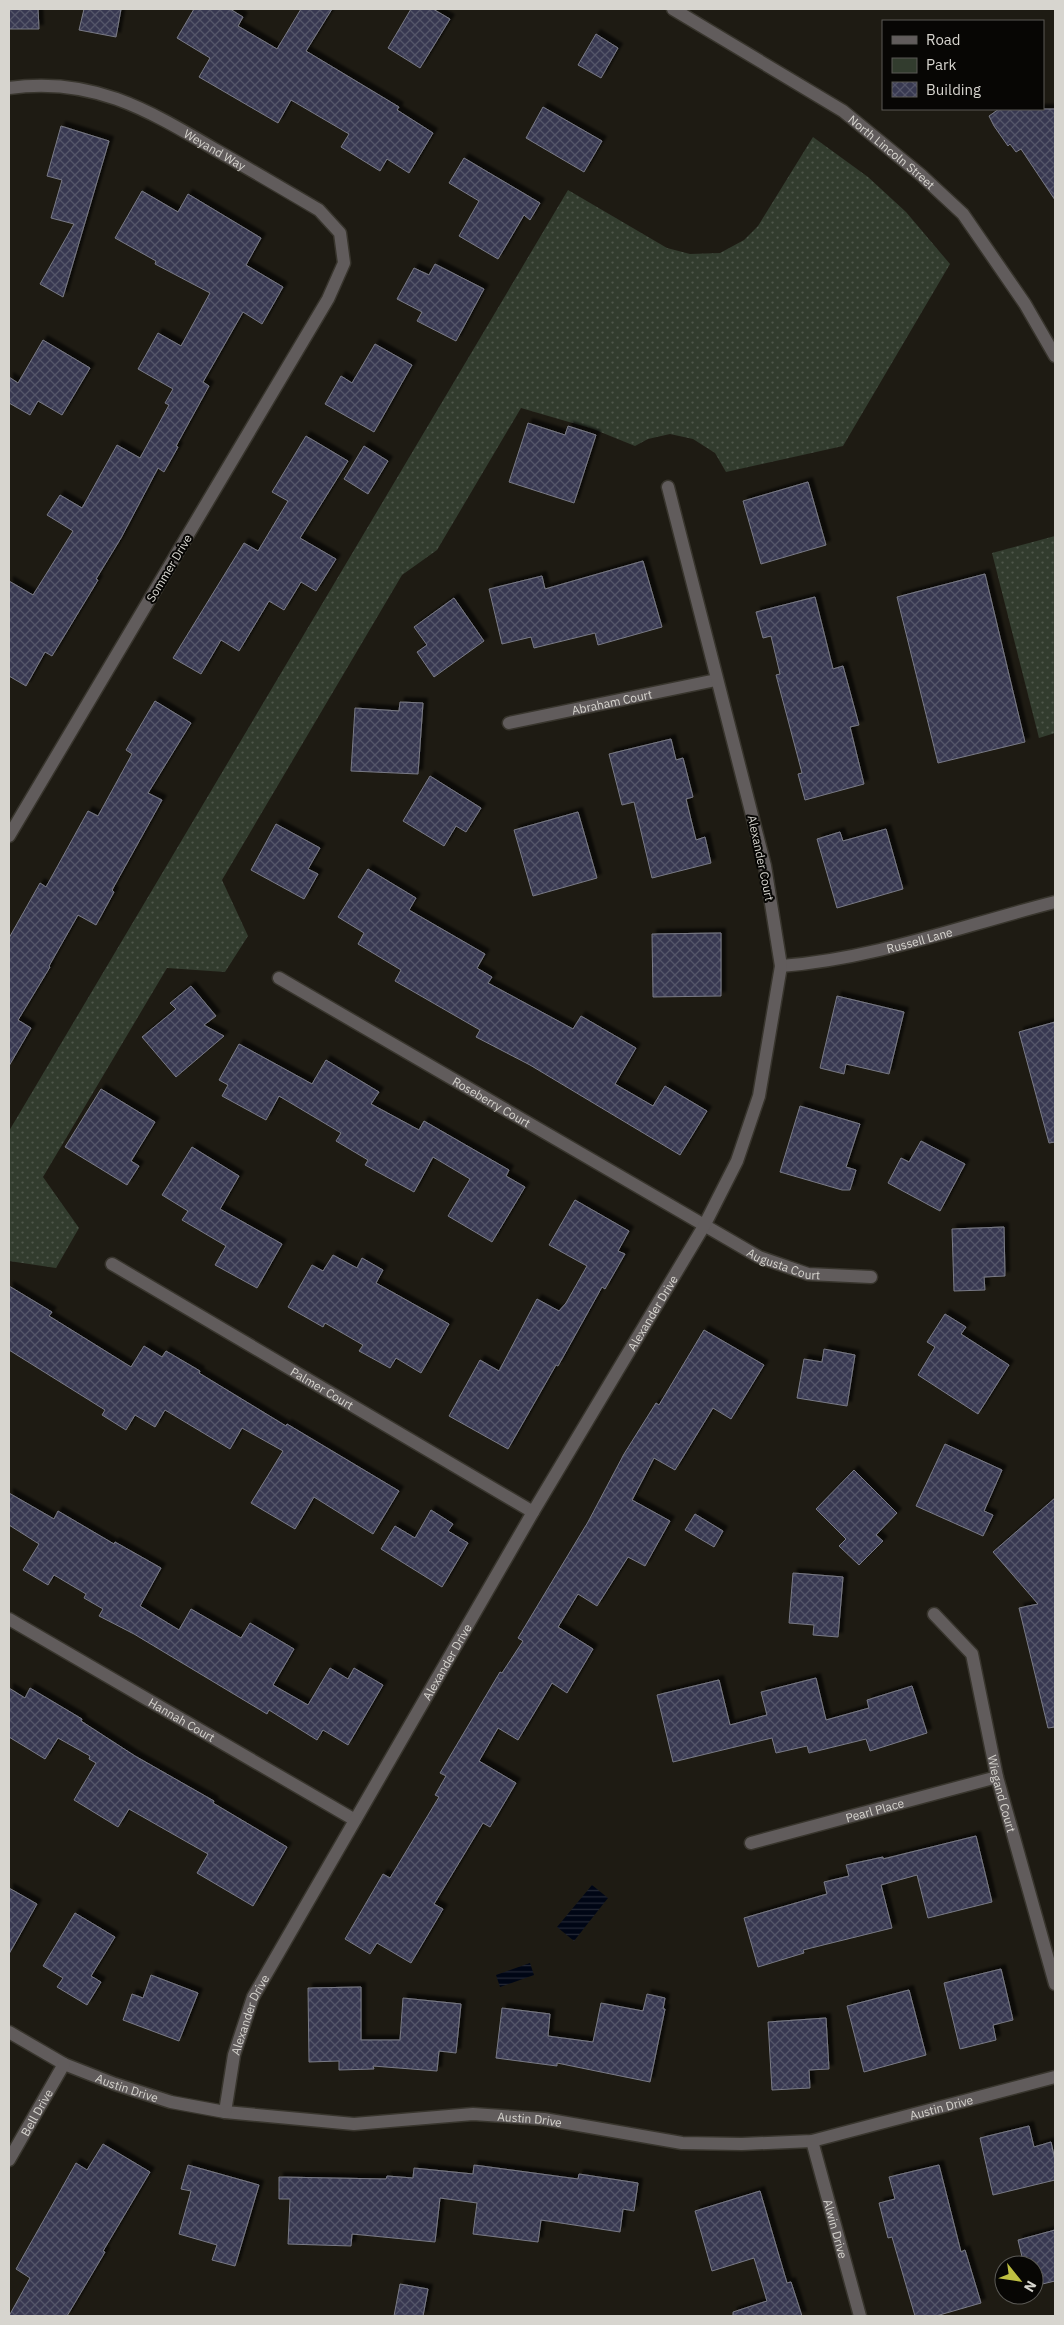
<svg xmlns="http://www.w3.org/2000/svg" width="1064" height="2325" font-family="'IBM Plex Sans',sans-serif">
  <defs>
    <pattern id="green-dots" width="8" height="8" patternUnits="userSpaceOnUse" patternTransform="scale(1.25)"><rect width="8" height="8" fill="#323c2e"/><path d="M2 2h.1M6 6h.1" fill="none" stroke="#4f574b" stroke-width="1.8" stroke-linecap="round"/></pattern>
    <pattern id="water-rules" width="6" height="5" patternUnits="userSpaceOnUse" patternTransform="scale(1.25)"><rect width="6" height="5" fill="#000615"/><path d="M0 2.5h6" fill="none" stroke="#242936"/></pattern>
    <pattern id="building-cross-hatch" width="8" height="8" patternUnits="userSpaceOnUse" patternTransform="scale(1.25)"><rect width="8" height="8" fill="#383951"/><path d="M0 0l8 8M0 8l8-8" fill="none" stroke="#545569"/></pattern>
    <filter id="shadow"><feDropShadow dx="4.5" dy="-4.5" stdDeviation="1" flood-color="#0009"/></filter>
  </defs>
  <rect width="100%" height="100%" fill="#1e1b13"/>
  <path fill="url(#green-dots)" d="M813 137 868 177 906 212 950 264 843 446 726 472 715 453 693 439 670 434 648 439 635 446 593 429 521 408 437 550 402 575 222 880 248 936 225 972 167 968 43 1177 79 1228 56 1268 9 1261V1131L568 190 667 248 690 254 720 253 744 240 758 226Z
    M1055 536V733L1039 738 992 553Z"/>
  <path fill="url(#water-rules)" d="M592 1885 608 1898 574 1941 557 1927Z
    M530 1963 534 1975 500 1987 496 1975Z"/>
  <path fill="url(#building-cross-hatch)" stroke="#797a85" filter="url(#shadow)" d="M9 9H38L39 29H9Z
    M84 9H121L116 37 79 30Z
    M194 9H230L243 17 238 26 277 49 301 9H332L306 51 399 107 397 110 433 133 409 173 387 159 380 171 341 147 349 134 291 100 278 123 199 77 210 58 177 38Z
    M411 9H433L450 19 420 68 388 48Z
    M596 34 618 48 601 78 578 65Z
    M543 107 602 141 584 172 526 138Z
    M999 109H1055V200L1021 149 1016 152 1010 144 1008 146 994 126 989 116Z
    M61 126 109 141 63 297 40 284 74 224 51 218 62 180 47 176Z
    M464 158 540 203 530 220 524 215 498 259 459 236 479 201 449 183Z
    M142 191 178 212 188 194 261 238 246 265 283 287 262 324 243 312 203 382 209 386 176 446 178 447 164 472 158 468 121 538 96 579 98 580 52 656 45 652 26 686 9 676V581L33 595 73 531 47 515 60 495 82 508 117 445 140 458 169 405 165 403 173 389 138 369 158 333 181 346 210 293 155 264 156 261 115 238Z
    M435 264 484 289 456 341 417 321 422 312 397 299 414 268 429 275Z
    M43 340 90 368 62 415 38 401 30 415 9 403V377L18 383Z
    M375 344 412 365 374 432 325 404 341 376 352 383Z
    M528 423 565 435 568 426 596 435 574 503 509 482Z
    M306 436 348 461 300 538 336 559 316 591 301 582 284 610 269 601 239 651 221 640 201 674 173 658 244 543 258 551 288 501 272 492Z
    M364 446 388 461 368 494 344 479Z
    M808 482 826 545 761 564 743 501Z
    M643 561 662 627 598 645 595 633 534 648 531 637 502 644 489 589 542 576 545 589Z
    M985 574 1025 742 938 763 897 597Z
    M815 597 833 669 843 666 859 725 850 727 864 784 805 800 798 774 802 773 776 675 780 674 771 636 763 638 756 612Z
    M454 598 484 641 434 677 417 652 427 645 414 627Z
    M155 701 191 723 148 793 162 800 112 890 114 892 96 925 78 915 49 966 50 967 18 1020 31 1028 9 1066V938L40 883 46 887 88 811 98 816 132 754 126 750Z
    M400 702 423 703 418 774 351 771 355 708 399 711Z
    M671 739 676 760 683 758 693 797 686 799 696 840 705 837 711 863 652 878 634 802 622 805 609 754Z
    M430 776 481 808 466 832 456 826 444 846 403 821Z
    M578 812 597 878 533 896 514 830Z
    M276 824 320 848 308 869 318 874 304 899 251 870Z
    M886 829 903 889 837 908 817 839 840 832 843 841Z
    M368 869 416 898 409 910 485 954 477 968 492 977 488 983 573 1029 581 1016 636 1048 615 1084 653 1106 665 1086 707 1111 680 1155 530 1065 476 1037 480 1030 395 981 401 970 358 944 364 933 338 917Z
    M721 933V996L653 997 652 934Z
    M191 986 216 1016 204 1025 224 1036 176 1077 142 1037 176 1009 170 1003Z
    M837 996 904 1012 889 1074 846 1064 844 1074 820 1068Z
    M1055 1022V1142L1049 1143 1019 1032Z
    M239 1044 312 1084 326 1060 379 1092 371 1104 419 1130 424 1121 509 1170 506 1176 525 1187 492 1242 448 1216 470 1179 433 1157 414 1192 365 1165 368 1160 336 1141 341 1133 279 1096 266 1120 222 1096 228 1085 219 1080Z
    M101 1089 155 1122 131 1161 139 1166 127 1185 65 1147Z
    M800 1106 860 1124 846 1167 856 1170 850 1190H842L780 1172Z
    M921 1141 965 1164 940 1211 888 1183 901 1158 909 1162Z
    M192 1147 239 1176 220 1209 282 1244 257 1288 215 1265 226 1246 182 1220 188 1211 162 1195Z
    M575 1200 629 1231 618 1251 625 1254 605 1289 602 1287 558 1366 556 1365 508 1449 449 1416 480 1360 499 1371 537 1299 559 1311 566 1303 587 1266 549 1245Z
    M1004 1227 1005 1276 984 1277 985 1290 954 1291 952 1229Z
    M333 1255 357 1268 362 1258 383 1270 376 1283 449 1324 421 1373 396 1358 390 1368 359 1351 363 1345 325 1323 323 1327 288 1307 312 1265 323 1271Z
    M9 1286 52 1312 49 1316 131 1367 144 1346 162 1357 166 1351 200 1371 199 1373 286 1426 287 1424 399 1491 373 1534 314 1497 295 1529 251 1503 283 1451 242 1428 230 1449 165 1410 155 1427 135 1415 126 1430 102 1415 105 1410 9 1350Z
    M945 1314 966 1327 961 1334 1009 1365 978 1414 918 1375 935 1347 927 1342Z
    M704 1330 764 1365 731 1419 713 1408 675 1470 654 1458 632 1500 670 1521 645 1566 628 1557 597 1606 578 1594 558 1627 593 1649 567 1693 552 1683 518 1740 498 1728 479 1761 516 1783 490 1827 483 1823 434 1904 443 1909 411 1963 377 1943 370 1954 345 1939 383 1874 390 1878 439 1797 435 1795 446 1776 440 1773 500 1672 502 1673 523 1641 518 1638 588 1522 624 1454 656 1403 659 1405Z
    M824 1349 855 1355 847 1406 797 1398 804 1359 822 1362Z
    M945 1444 1002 1470 984 1511 993 1515 983 1536 916 1506Z
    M854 1470 897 1513 876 1535 883 1541 859 1565 839 1546 846 1539 816 1509Z
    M9 1493 54 1519 58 1511 114 1544 115 1542 161 1568 140 1606 179 1630 191 1609 241 1638 250 1623 294 1649 273 1685 308 1705 330 1668 348 1679 354 1668 383 1685 348 1745 323 1730 317 1740 269 1710 267 1714 134 1634 99 1616 103 1609 84 1598 86 1594 54 1575 48 1585 23 1570 39 1544 9 1525Z
    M1055 1498V1727L1048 1728 1019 1608 1038 1604 993 1552Z
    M431 1510 453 1524 448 1531 468 1543 442 1587 381 1549 395 1526 415 1538Z
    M695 1514 723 1531 714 1547 685 1530Z
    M793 1573 843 1577 838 1637 813 1635 814 1625 789 1623Z
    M816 1678 826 1720 869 1708 867 1700 912 1686 927 1733 870 1751 866 1739 809 1753 807 1746 776 1753 772 1738 673 1762 657 1695 719 1680 730 1725 767 1715 761 1692Z
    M9 1688 25 1698 30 1688 82 1719 81 1721 135 1756 214 1801 213 1803 287 1847 253 1906 197 1873 208 1854 129 1809 118 1827 74 1800 96 1763 89 1759 90 1756 58 1738 45 1759 9 1737Z
    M976 1836 992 1902 928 1918 917 1875 881 1885 892 1928 803 1950 804 1953 758 1967 744 1918 827 1894 824 1882 849 1876 846 1865 883 1857V1859Z
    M9 1888 37 1904 9 1954Z
    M75 1913 115 1937 91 1976 101 1982 87 2005 57 1987 63 1978 43 1966Z
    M1001 1969 1013 2020 993 2025 996 2040 960 2049 944 1983Z
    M151 1975 198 1993 179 2041 123 2020 132 1994 143 1998Z
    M361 1987V2040H400L403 1998 461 2004 456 2053 439 2051 437 2071 373 2066 374 2069 339 2070V2061L309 2062 308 1988Z
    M909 1990 926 2055 864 2072 847 2006Z
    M647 1994 665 1998 663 2009H665L650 2082 557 2063V2066L496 2058 502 2008 550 2014 548 2036 593 2042 601 2003 643 2011Z
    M826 2018 829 2069 809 2070 810 2088 772 2090 768 2022Z
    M1029 2126 1034 2147 1051 2142 1055 2160V2180L993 2195 980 2138Z
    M103 2144 150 2172 103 2251 105 2252 67 2316H9L30 2278 16 2269 76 2163 87 2170Z
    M188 2165 259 2185 235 2266 212 2260 217 2245 179 2234 191 2191 181 2189Z
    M474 2165 578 2179 579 2174 638 2183 634 2211 623 2209 620 2232 541 2220 538 2242 473 2234 477 2203 440 2198 435 2242 352 2234 351 2246 288 2244 290 2199H279V2177L386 2179 387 2176 413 2178 414 2168 473 2174Z
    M939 2165 961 2252 965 2250 981 2303 936 2316H915L892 2237 888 2238 879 2203 895 2199 889 2177Z
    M760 2191 787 2283 791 2282 802 2316H733V2312L767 2301 754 2258 712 2271 695 2211Z
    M1055 2230V2281L1034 2286V2265H1024L1018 2240Z
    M400 2284 428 2289 423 2316H394Z"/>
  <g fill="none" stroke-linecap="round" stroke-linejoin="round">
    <defs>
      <g id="minor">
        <path id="s1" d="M9 88C92 76 148 110 216 150 251 170 285 190 319 210L340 233 344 263 328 299 9 836"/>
        <path id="s2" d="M509 723 716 680"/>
        <path id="s3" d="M781 966C875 959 964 925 1055 902"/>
        <path id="s4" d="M279 978 759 1257 808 1274 871 1277"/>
        <path id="s5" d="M112 1264 533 1512"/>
        <path id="s6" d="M934 1614 972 1654 997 1777 1055 1984"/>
        <path id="s7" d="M9 1619 355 1820"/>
        <path id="s8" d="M751 1843 997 1777"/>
        <path id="s9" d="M9 2032 64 2064 115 2084 171 2102 225 2112 354 2124 473 2114 544 2119 682 2143 742 2144 812 2141 1055 2077"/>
        <path id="s10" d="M225 2112 234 2055 253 1997 533 1512 704 1226 737 1161 759 1096 781 966 765 866 668 487"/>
        <path id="s11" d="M812 2141 860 2316"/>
        <path id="s12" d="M9 2160 64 2064"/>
      </g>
      <g id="tertiary">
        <path id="s13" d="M673 9 843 111 921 175 963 214 1025 304 1055 356"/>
      </g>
    </defs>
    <use href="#minor" stroke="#38352d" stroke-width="15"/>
    <use href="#tertiary" stroke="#38352d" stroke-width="15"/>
    <use href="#minor" stroke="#615c5c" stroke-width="12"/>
    <use href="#tertiary" stroke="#615c5c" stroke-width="12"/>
  </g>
  <g text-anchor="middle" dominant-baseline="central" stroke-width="4" stroke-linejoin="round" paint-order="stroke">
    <g font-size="12" fill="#d7d5cf" stroke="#070604">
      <text stroke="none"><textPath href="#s1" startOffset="220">Weyand Way</textPath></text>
      <text stroke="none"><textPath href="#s13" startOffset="262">North Lincoln Street</textPath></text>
      <text transform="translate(169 568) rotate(-59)">Sommer Drive</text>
      <text stroke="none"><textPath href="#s2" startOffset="105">Abraham Court</textPath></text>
      <text transform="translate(761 858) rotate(78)">Alexander Court</text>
      <text stroke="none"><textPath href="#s3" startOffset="141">Russell Lane</textPath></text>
      <text stroke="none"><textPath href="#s4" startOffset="246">Roseberry Court</textPath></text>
      <text stroke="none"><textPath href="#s4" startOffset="581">Augusta Court</textPath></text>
      <text stroke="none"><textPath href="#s10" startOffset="911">Alexander Drive</textPath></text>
      <text stroke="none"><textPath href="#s5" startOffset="244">Palmer Court</textPath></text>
      <text stroke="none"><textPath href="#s10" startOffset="506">Alexander Drive</textPath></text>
      <text stroke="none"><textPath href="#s7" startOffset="200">Hannah Court</textPath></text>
      <text stroke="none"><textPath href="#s6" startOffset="198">Wiegand Court</textPath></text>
      <text stroke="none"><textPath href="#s8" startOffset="128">Pearl Place</textPath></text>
      <text stroke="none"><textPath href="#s10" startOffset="101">Alexander Drive</textPath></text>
      <text stroke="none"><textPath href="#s9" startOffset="131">Austin Drive</textPath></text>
      <text stroke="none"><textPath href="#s9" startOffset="956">Austin Drive</textPath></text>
      <text stroke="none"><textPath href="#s12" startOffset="55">Bell Drive</textPath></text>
      <text stroke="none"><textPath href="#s9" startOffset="538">Austin Drive</textPath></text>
      <text stroke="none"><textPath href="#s11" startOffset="91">Alwin Drive</textPath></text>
    </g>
  </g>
  <rect width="1064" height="2325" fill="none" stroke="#d7d5cf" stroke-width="20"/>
  <rect x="882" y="20" width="162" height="90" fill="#070604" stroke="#5a5955"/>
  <rect x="892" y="36" width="25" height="8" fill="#615c5c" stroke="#5a5955"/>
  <text x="926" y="45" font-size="15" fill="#d7d5cf">Road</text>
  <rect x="892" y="58" width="25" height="15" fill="#323c2e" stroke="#5a5955"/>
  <text x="926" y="70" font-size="15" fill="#d7d5cf">Park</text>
  <rect x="892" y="82" width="25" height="15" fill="url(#building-cross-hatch)" stroke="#5a5955"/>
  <text x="926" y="95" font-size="15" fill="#d7d5cf">Building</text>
  <g transform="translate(1019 2280) rotate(120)"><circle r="24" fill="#070604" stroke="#5a5955"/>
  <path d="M0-4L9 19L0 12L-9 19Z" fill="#bebf42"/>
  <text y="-8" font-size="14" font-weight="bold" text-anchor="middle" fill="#d7d5cf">N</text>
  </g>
</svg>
